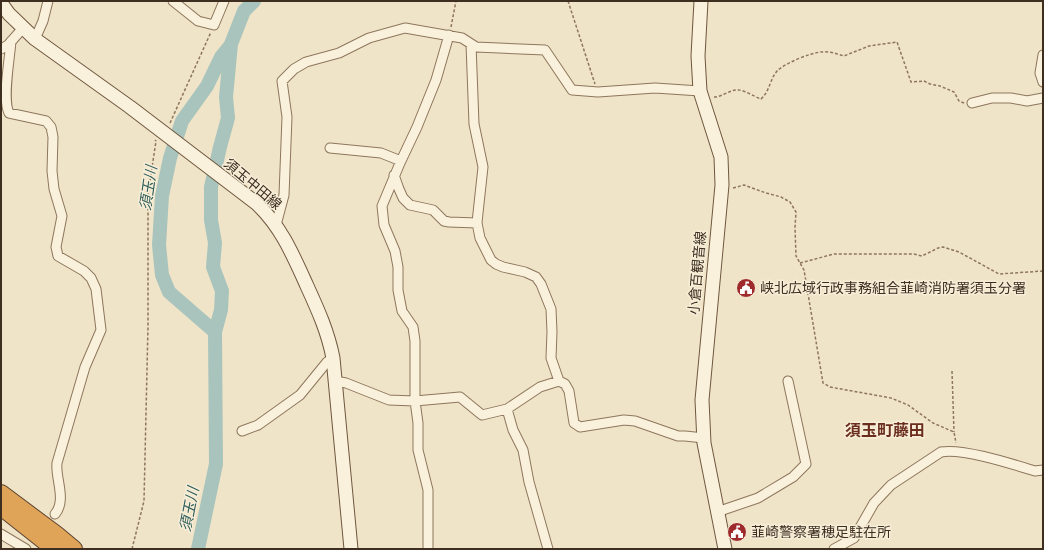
<svg xmlns="http://www.w3.org/2000/svg" width="1044" height="550" font-family="'Libre Baskerville','Noto Sans JP',serif">
  <rect width="100%" height="100%" fill="#f0e4c8"/>
  <g fill="none" stroke-linecap="round" stroke-linejoin="round">
    <path stroke="#a9c4bc" stroke-width="14" d="M215 332 169 292 162 275 159 245 162 196 170 158 182 121 207 86 221 57 230 46
      M198 549 216 464 215 332 221 310 222 291 213 267 215 243 211 220V187L220 147 228 118 226 97 231 44 244 11 254 1"/>
    <defs>
      <path id="street" d="M173 1 198 21 214 25 224 1
        M35 39 43 21 48 1
        M11 41C10 57 2 99 9 113L46 121 51 127 53 137 52 171 54 189 62 216 56 247 58 256 84 271 91 278 96 289 101 330 85 367 57 463C55 478 67 500 55 514
        M471 44 474 124 483 167 478 213 477 223 480 238 491 260 496 264 503 267 525 272 536 277 541 284 551 309 552 332 551 358 559 381 565 384 569 391 574 423 580 427 624 420 635 421 678 436H685L704 438
        M1 49 8 45 23 28
        M1043 55 1040 73 1043 82
        M972 103 992 98H1011L1027 101 1043 98
        M330 148 381 153 401 161
        M394 175 399 189 403 198 410 205 433 210 444 221 449 222 477 223
        M276 225 284 195 287 117 282 81 294 69 306 62 339 53 369 38 405 28 462 38 476 47 545 50 572 90 598 92 655 88 700 91
        M335 381 346 383 389 400 415 401 460 397 482 415 507 409 540 387 559 381
        M507 409 513 430 523 450 529 482 548 549
        M242 431 258 425 300 395 327 362 333 358
        M717 512 758 498 793 477 806 464 788 381
        M1 534 26 549
        M428 549V490L418 450V423L415 401V341L413 327 402 311 398 290V267L395 251 384 225 382 206 400 163 417 127 436 80 449 35
        M834 549 854 538 874 503 891 485 941 452C963 448 1012 464 1035 471L1043 470"/>
      <path id="secondary" d="M701 1 698 56 700 91 721 157 722 185 702 400 704 443 725 549
        M1 3 9 14 35 39 130 107 256 203C281 226 293 255 307 286 318 310 328 332 333 358L351 549"/>
      <path id="highway" d="M1 493 56 534 74 549
        M1 507 54 549"/>
    </defs>
    <use href="#street" stroke="#8d765c" stroke-width="11"/>
    <use href="#secondary" stroke="#6f573f" stroke-width="15"/>
    <use href="#highway" stroke="#5b4430" stroke-width="18"/>
    <path stroke="#8d765c" stroke-width="1.5" stroke-dasharray="3 2" stroke-linecap="butt" d="M568 1 595 84
      M451 27 456 1
      M714 97C723 97 730 89 739 90 744 90 755 97 761 99 770 91 770 78 778 70 786 63 812 52 822 52 830 51 837 54 844 56L869 46 897 42 911 82 924 81 930 84 940 86 954 92 959 101 964 103
      M170 123 211 32
      M733 188 744 185 766 193 781 197 790 202 796 212 795 227 796 256 804 270 823 383 830 387 891 398 908 405 933 423 954 432 956 443
      M800 263 834 254H914L922 256 938 248 943 247 959 252 999 274 1043 271
      M952 371 954 432
      M132 549 144 501 148 326V194L156 141 155 140"/>
    <use href="#street" stroke="#faf1dc" stroke-width="9"/>
    <use href="#secondary" stroke="#faf1dc" stroke-width="13"/>
    <use href="#highway" stroke="#e0a458" stroke-width="16"/>
  </g>
  <defs>
    <symbol id="civic-disc" viewBox="-11 -11 22 22"><circle r="9.5" fill="#9e2a2b" stroke="#f7eed8"/><path d="M-.6-6.5H3V-4.5H.6V-3L4-1V1h2V6H-6V1h2V-1L-.6-3ZM-1.2 2.5V6h2.4V2.5Z" fill="#fff"/></symbol>
  </defs>
  <g fill-rule="evenodd">
    <use href="#civic-disc" x="735" y="277" width="22" height="22"/>
    <use href="#civic-disc" x="726" y="521" width="22" height="22"/>
  </g>
  <g text-anchor="middle" dominant-baseline="central" stroke-width="3" stroke-linejoin="round" paint-order="stroke">
    <g font-size="14" fill="#3d2e20" stroke="#f7eed8">
      <text transform="translate(253 184) rotate(40)">須玉中田線</text>
      <text transform="translate(697 273) rotate(-85)">小倉百観音線</text>
    </g>
    <g font-size="14" fill="#3d2e20" stroke="#f7eed8" text-anchor="start">
      <text x="760" y="288">峡北広域行政事務組合韮崎消防署須玉分署</text>
      <text x="751" y="532">韮崎警察署穂足駐在所</text>
    </g>
    <g font-size="15" font-style="italic" fill="#2f5d5a" stroke="#f7eed8">
      <text transform="translate(148 188) rotate(-82)">須玉川</text>
      <text transform="translate(189 509) rotate(-79)">須玉川</text>
    </g>
    <g font-size="16" font-weight="bold" fill="#6b2e1e" stroke="#f7eed8">
      <text x="885" y="430">須玉町藤田</text>
    </g>
  </g>
  <rect width="1044" height="550" fill="none" stroke="#3d2e20" stroke-width="4"/>
</svg>
